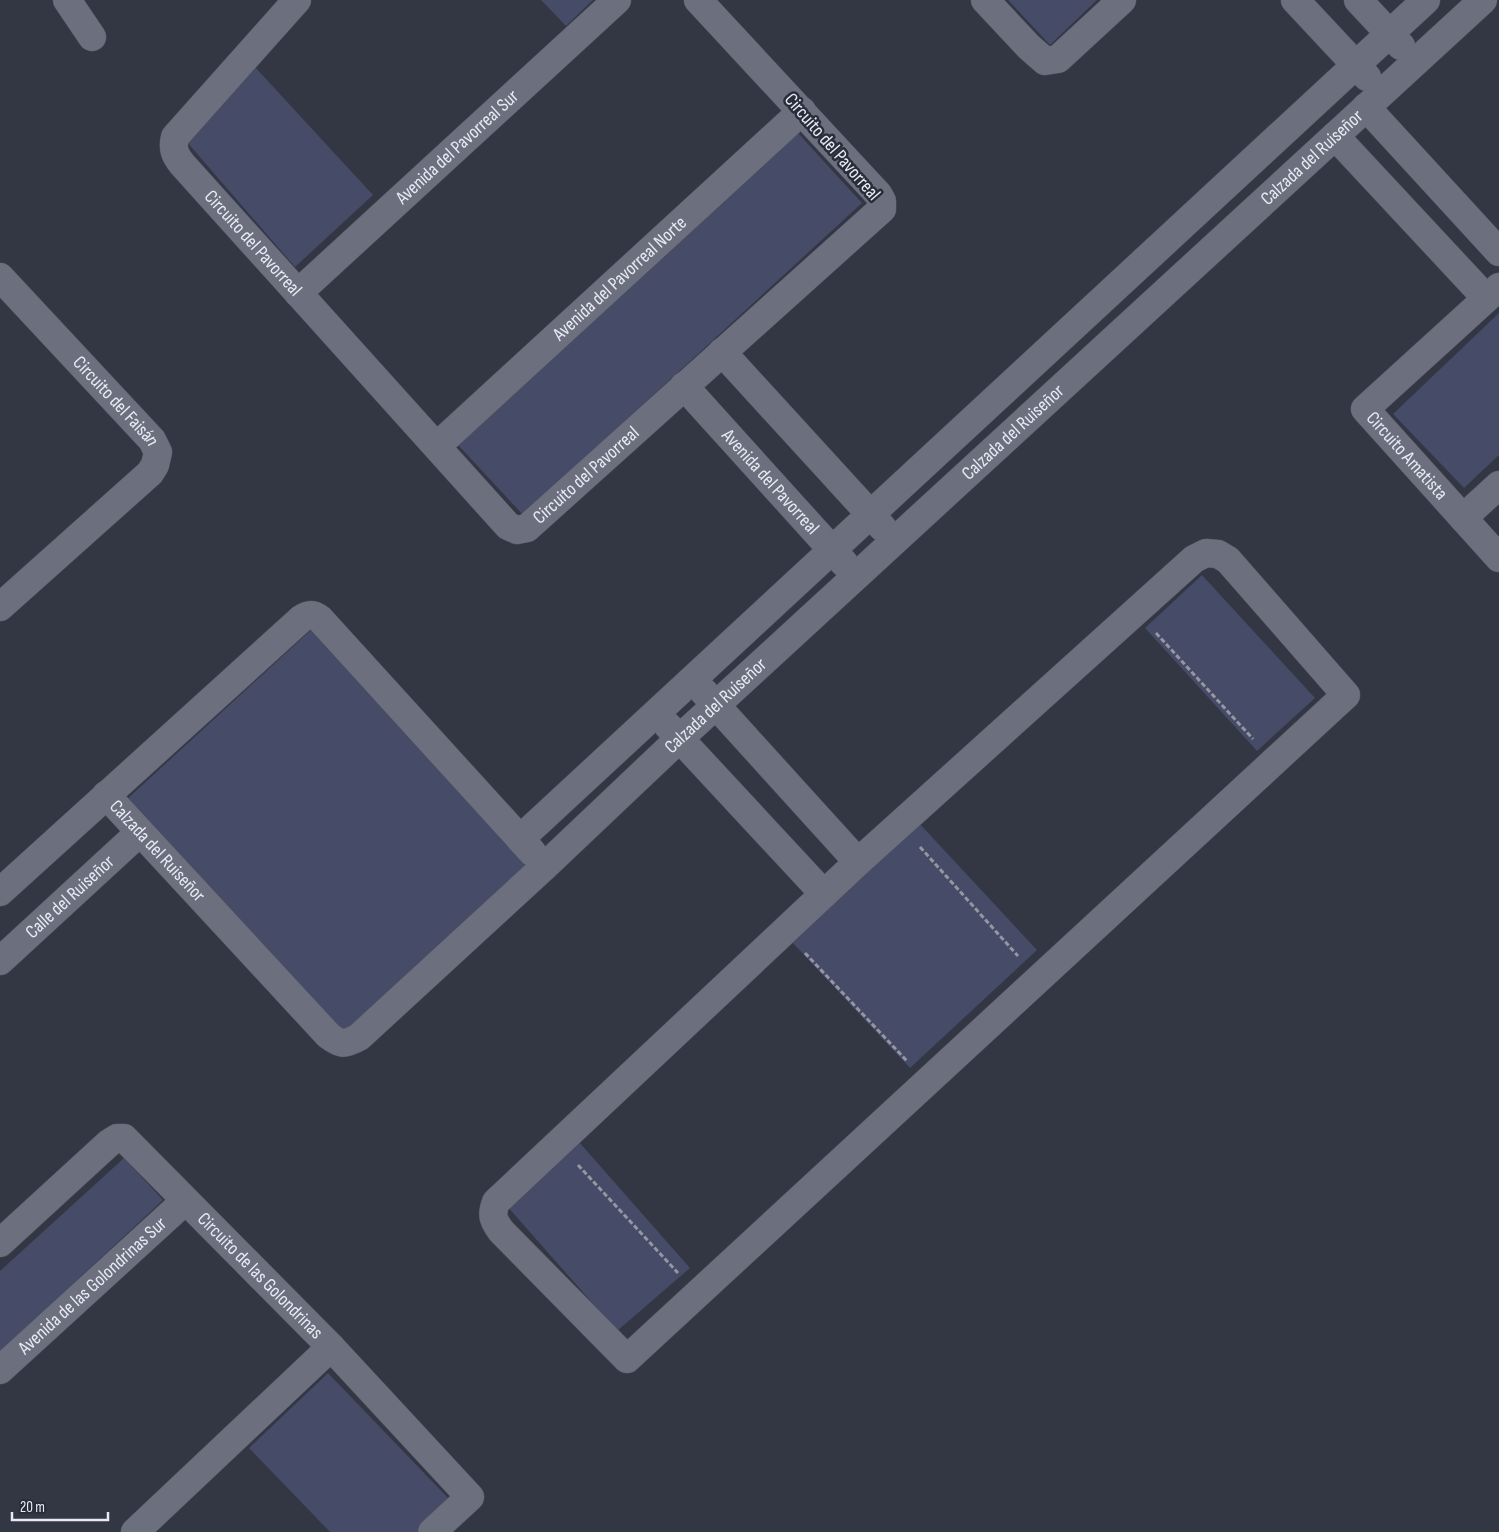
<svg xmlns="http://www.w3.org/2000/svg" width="1499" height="1532" font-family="'Sofia Sans Condensed',sans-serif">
  <rect width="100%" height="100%" fill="#333643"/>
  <path fill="#464b67" d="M541 0H593L566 26Z
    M1008 0H1097L1050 45Z
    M255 67 373 195 295 267 186 141Z
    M797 132 862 203 523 515 458 445Z
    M1499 313V455L1464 488 1393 414Z
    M1202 575 1315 698 1257 751 1145 628Z
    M311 630 530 869 345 1039 126 800Z
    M918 822 1037 950 910 1068 791 941Z
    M579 1142 690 1268 617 1331 507 1206Z
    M124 1158 163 1200 0 1352V1271Z
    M328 1373 450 1500 417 1532H330L249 1448Z"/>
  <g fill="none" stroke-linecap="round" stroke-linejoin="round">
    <defs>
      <g id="street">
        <path d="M67 0 92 37"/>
        <path id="s1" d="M297 0 175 137C172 149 175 155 182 164L508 526 517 530 527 528 882 209V201L878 194 698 0"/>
        <path d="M985 0 1029 47 1045 61 1058 59 1122 0"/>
        <path d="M1295 0 1367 77"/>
        <path d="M1358 0 1401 46"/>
        <path d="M1366 107 1499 252"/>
        <path d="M1335 136 1486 298"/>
        <path id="s2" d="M0 277 152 440 158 452 155 465 150 473 0 607"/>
        <path id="s3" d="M1499 287 1365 409 1499 558"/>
        <path id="s4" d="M298 293 617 0"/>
        <path d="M722 352 882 527"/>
        <path id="s5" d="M684 386 844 563"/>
        <path id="s6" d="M437 446 802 111"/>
        <path d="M1463 518 1499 485"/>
        <path d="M1206 553 1218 554 1228 560 1346 695 627 1359 501 1231C493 1220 491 1215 496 1202L858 862 1194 559Z"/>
        <path d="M703 691 858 862"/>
        <path d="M668 726 824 894"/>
        <path id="s7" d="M106 795 328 1035C341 1045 344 1045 359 1037L545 866 679 739 1483 0"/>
        <path d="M520 839 1426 0"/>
        <path d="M0 892 301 619C308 614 313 613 320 619L532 852"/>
        <path id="s8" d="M0 961 139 833"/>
        <path id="s9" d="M0 1243 109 1143 117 1138H124L331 1347 470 1497 432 1532"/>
        <path id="s10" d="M0 1370 185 1201"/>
        <path d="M135 1532 331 1347"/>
      </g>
    </defs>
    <use href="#street" stroke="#50535e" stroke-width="29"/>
    <path stroke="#9497a1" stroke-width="3" stroke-dasharray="5 2.5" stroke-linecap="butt" d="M1156 633 1253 739
      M920 847 1018 956
      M805 953 907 1061
      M578 1165 678 1273"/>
    <use href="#street" stroke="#6c6f7e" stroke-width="28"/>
  </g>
  <g text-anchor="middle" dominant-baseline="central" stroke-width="5" stroke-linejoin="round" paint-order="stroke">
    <g font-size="19" fill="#e8eaf3" stroke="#292c39">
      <text stroke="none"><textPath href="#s4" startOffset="216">Avenida del Pavorreal Sur</textPath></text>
      <text transform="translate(832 147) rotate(49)">Circuito del Pavorreal</text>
      <text stroke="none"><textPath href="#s7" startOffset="1658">Calzada del Ruiseñor</textPath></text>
      <text stroke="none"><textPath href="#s1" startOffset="319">Circuito del Pavorreal</textPath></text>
      <text stroke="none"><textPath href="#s6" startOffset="248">Avenida del Pavorreal Norte</textPath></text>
      <text stroke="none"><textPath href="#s2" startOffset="170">Circuito del Faisán</textPath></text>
      <text stroke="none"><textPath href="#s7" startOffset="1252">Calzada del Ruiseñor</textPath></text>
      <text stroke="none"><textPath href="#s3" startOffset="244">Circuito Amatista</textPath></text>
      <text stroke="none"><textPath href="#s1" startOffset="799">Circuito del Pavorreal</textPath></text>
      <text stroke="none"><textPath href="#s5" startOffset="129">Avenida del Pavorreal</textPath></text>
      <text stroke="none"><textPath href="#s7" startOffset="848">Calzada del Ruiseñor</textPath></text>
      <text stroke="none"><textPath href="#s7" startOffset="76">Calzada del Ruiseñor</textPath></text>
      <text stroke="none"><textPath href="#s8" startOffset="95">Calle del Ruiseñor</textPath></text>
      <text stroke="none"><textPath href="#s9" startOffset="358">Circuito de las Golondrinas</textPath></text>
      <text stroke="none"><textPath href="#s10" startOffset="125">Avenida de las Golondrinas Sur</textPath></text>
    </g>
  </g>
  <path d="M12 1512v8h96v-8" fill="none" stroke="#e8eaf3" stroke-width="2.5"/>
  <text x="20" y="1512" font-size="15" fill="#e8eaf3" stroke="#292c39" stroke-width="4" paint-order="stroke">20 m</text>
</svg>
